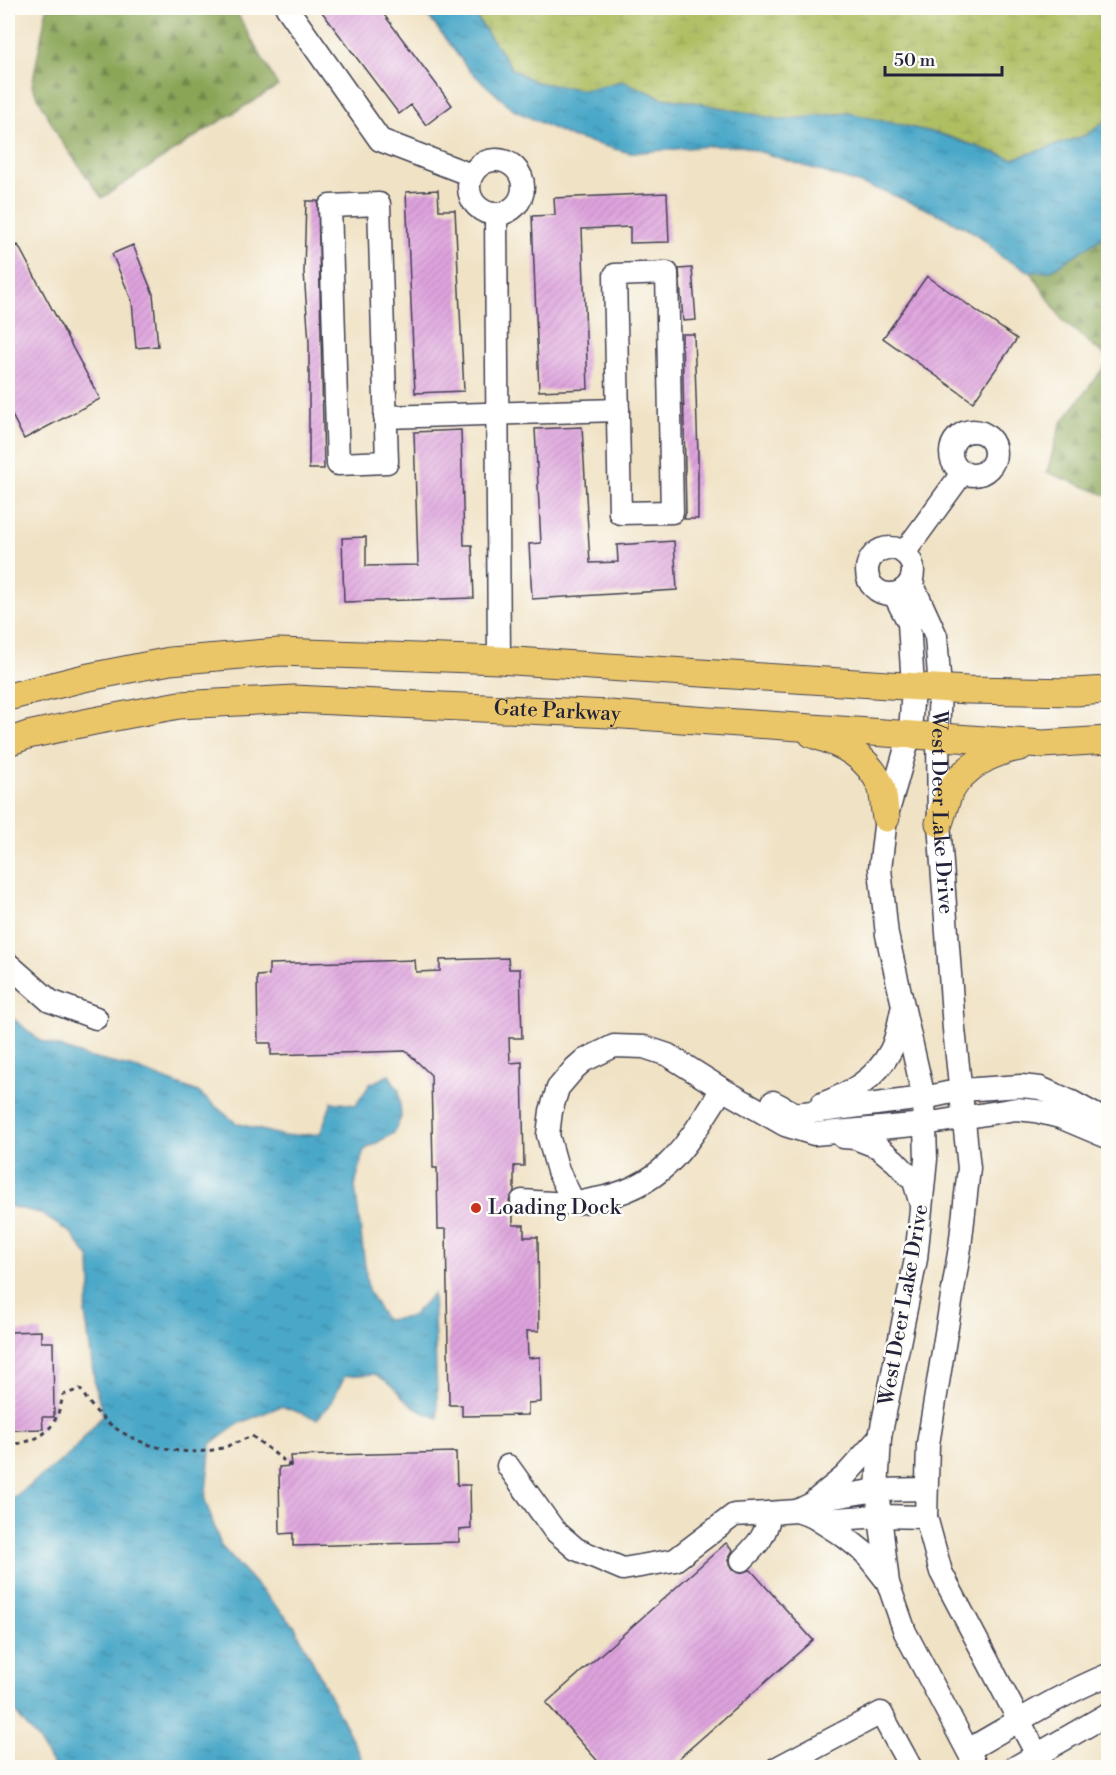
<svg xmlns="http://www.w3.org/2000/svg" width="1116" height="1775" font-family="'Libre Bodoni',serif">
  <defs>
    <pattern id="forest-firs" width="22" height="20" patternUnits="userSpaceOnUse" patternTransform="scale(1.5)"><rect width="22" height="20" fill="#8aa557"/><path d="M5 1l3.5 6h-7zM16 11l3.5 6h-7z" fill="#708649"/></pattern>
    <pattern id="wetland-marsh" width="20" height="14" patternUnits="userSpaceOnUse" patternTransform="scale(1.5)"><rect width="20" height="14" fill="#aebe61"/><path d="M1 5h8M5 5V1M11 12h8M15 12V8" fill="none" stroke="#95a355"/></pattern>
    <pattern id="water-ripples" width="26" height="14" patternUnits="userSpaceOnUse" patternTransform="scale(1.5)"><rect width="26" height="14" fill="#4aa7c8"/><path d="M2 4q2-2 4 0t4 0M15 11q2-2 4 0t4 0" fill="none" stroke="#3d88a4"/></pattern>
    <pattern id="building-hatch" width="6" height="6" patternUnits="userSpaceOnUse" patternTransform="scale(1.5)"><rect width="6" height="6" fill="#dea3dd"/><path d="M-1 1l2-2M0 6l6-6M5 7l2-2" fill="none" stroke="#be8cbf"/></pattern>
  </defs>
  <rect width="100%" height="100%" fill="#fdfcf7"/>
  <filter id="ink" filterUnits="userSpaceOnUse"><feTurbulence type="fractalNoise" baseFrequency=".0167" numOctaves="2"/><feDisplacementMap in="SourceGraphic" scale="12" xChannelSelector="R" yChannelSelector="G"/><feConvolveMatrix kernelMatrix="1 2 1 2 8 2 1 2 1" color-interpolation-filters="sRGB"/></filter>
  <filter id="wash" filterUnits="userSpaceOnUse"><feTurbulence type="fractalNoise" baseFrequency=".008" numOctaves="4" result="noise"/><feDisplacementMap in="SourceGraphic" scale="24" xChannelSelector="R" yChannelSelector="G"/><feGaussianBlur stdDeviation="1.35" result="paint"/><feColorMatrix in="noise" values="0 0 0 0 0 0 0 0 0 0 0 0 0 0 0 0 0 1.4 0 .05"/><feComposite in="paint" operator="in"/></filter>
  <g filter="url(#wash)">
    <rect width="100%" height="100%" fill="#f0e2c5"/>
    <path fill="url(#forest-firs)" stroke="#566449" stroke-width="1.5" d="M47 8H234L278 86 207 129 102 198 60 139 32 86Z
      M1108 234V358L1063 321 1031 272 1050 270Z
      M1108 362V496L1047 472 1060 425Z"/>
    <path fill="url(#wetland-marsh)" stroke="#68704e" stroke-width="1.5" d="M470 8H1096L1108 26V119L1087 135 1013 159 947 136 849 113 782 120 693 102 662 98 623 81 584 90 535 82 513 70Z"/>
    <path fill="url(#water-ripples)" stroke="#366482" stroke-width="1.5" d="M422 8H470L513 70 535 82 584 90 623 81 662 98 693 102 782 120 849 113 940 134 1013 159 1087 135 1108 119V234L1050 271 1031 272 1003 258 977 234 938 214 886 192 742 146H709L630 153 571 137 514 110 469 70Z
      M8 1014 39 1040 87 1057 138 1069 198 1092 236 1123 283 1136 320 1134 332 1102 356 1105 370 1084 389 1075 399 1091 401 1117 394 1133 364 1150 355 1186 368 1290 385 1320 411 1317 433 1294 438 1418 423 1412 408 1403 391 1384 375 1374 345 1376 329 1406 317 1419 281 1406 238 1424 211 1444 205 1500 221 1546 295 1627 366 1767H54L38 1740 8 1703V1502L70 1454 103 1415 95 1385 85 1312 91 1287 90 1259 71 1233 40 1213 8 1206Z"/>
    <g id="blocks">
      <path fill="url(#building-hatch)" d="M319 8H379L452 105 426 125 411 105 399 114Z
        M438 190 439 210H455L464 391 415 393 406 192Z
        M667 193 669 242 630 243V227L582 229 588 389 539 391 532 216 555 215 554 198Z
        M306 201H318L324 469H309V343L304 272Z
        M18 245 100 399 24 439 8 407V250Z
        M133 245 153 294 158 346 136 348 132 301 112 254Z
        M692 268 696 320 683 321 679 269Z
        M927 276 1017 339 973 402 883 338Z
        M682 334H694L698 455V519H684L686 512Z
        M582 427 590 563 618 562 617 545 674 541 677 590 532 599 529 544 541 543 535 429Z
        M461 430 464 545H472L474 598 344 602 342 538 366 537V566L418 565 414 432Z
        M508 958 509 969H520L522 1038H509L510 1063 522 1062 524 1166H514V1191L509 1201 513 1211V1225H524V1237H538L539 1331H527L528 1358 540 1357 541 1402 528 1403V1415L462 1416V1405H449L446 1229H438L437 1168H433L431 1075 406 1051 271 1055V1043H258L257 976 269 975V964L415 960 416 972 440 971V960Z
        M41 1331V1342H53L54 1417H42L43 1429 8 1430V1332Z
        M456 1452 457 1485H470L471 1529 459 1530V1542L293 1546V1533L280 1534 279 1467 291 1466 290 1456Z
        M726 1543 733 1550 729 1557V1564L732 1569 739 1573 751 1570 813 1640 669 1767H603L546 1703Z"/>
    </g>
  </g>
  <g filter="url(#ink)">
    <use href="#blocks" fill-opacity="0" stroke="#413f50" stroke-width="1.5"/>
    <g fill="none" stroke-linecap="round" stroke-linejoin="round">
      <defs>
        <g id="minor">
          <path d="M287 8 380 140 471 175"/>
          <circle cx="496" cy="187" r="27"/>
          <path d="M379 204 387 462 338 464 330 206Z"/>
          <path d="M496 214 499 660"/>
          <path d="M667 273 672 512 620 513 615 275Z"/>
          <path d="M385 417 618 410"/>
          <circle cx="973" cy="453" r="22"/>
          <circle cx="890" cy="571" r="23"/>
          <path d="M904 553 963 472"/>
          <path id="s1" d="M911 581 936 636 940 689 938 737 939 823 954 1029 969 1168 960 1247 928 1444 926 1517 941 1572 1044 1768"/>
          <path d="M894 594 909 623 913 686 910 734 886 818 880 869 887 935 924 1098 926 1159 916 1259 880 1437 877 1490 888 1583 905 1632 977 1768"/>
          <path d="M8 964 50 1001 96 1018"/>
          <path d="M773 1102 796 1114 924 1098 961 1090 1021 1086 1040 1088 1072 1102 1108 1122"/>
          <path d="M822 1104C851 1093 876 1079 891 1050 897 1038 899 1022 902 1010"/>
          <path d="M843 1137 855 1138 878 1147 895 1161 914 1181 920 1201"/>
          <path d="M522 1201C539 1202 556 1204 573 1203 580 1203 588 1201 596 1199 665 1187 687 1144 722 1089"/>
          <path d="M574 1203 558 1171 548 1135 551 1111 558 1088 575 1068 583 1061 614 1046 644 1047 668 1055 722 1089 785 1125 814 1134 925 1124 1016 1109 1036 1111 1060 1117 1105 1136 1108 1135"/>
          <path d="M508 1466 554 1530 576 1549 623 1569 675 1560 734 1515 797 1511"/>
          <path d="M817 1499 844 1477 880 1437"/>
          <path d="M926 1517 880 1516 823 1520 797 1511 822 1499 877 1490 926 1489"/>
          <path d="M815 1518 845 1537 865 1553 887 1581"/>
          <path d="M742 1560C758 1544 766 1536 770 1513"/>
          <path d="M968 1750C1014 1724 1059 1695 1108 1675"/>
          <path d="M777 1768 881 1713 911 1768"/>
          <path d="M1014 1768 1108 1714"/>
        </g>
        <g id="major">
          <path d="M8 697 84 678 170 661 279 652 499 660 967 690 1075 692 1108 690"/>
          <path d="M812 734C842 744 867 755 881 786 884 795 884 808 886 818"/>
          <path id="s2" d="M8 742 28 735 94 721 179 705 294 699 609 714 1043 744 1108 740"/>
          <path d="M939 823C943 813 945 801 950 792 964 766 992 752 1020 747"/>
        </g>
      </defs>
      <use href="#minor" stroke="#413f50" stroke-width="25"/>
      <use href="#major" stroke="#413f50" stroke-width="29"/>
      <path stroke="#413f50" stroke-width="3" stroke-dasharray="4.5 4.5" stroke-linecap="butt" d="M8 1445C42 1441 56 1431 63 1395L80 1389C86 1398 92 1408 100 1415 129 1445 182 1459 222 1448 232 1445 242 1440 252 1436L291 1466"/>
      <use href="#minor" stroke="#fff" stroke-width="22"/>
      <use href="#major" stroke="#ebc669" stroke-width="27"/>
    </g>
  </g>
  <circle fill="#c8321e" stroke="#fdfcf7" stroke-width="2" cx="476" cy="1208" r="6"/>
  <g text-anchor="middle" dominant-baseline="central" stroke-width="5" stroke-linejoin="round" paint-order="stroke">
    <g font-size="21" fill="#22223b" stroke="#fdfcf7">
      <text stroke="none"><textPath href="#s2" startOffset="554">Gate Parkway</textPath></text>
      <text stroke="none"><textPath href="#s1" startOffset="237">West Deer Lake Drive</textPath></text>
      <text transform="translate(904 1305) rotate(-80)">West Deer Lake Drive</text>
    </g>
    <g font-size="21" fill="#22223b" stroke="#fdfcf7" text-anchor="start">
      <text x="488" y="1208">Loading Dock</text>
    </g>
  </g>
  <rect width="1116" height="1775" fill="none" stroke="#fdfcf7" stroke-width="30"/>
  <path d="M885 66v9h117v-9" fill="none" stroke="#22223b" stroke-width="3"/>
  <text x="894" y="66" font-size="18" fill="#22223b" stroke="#fdfcf7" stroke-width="4.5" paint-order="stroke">50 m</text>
</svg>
